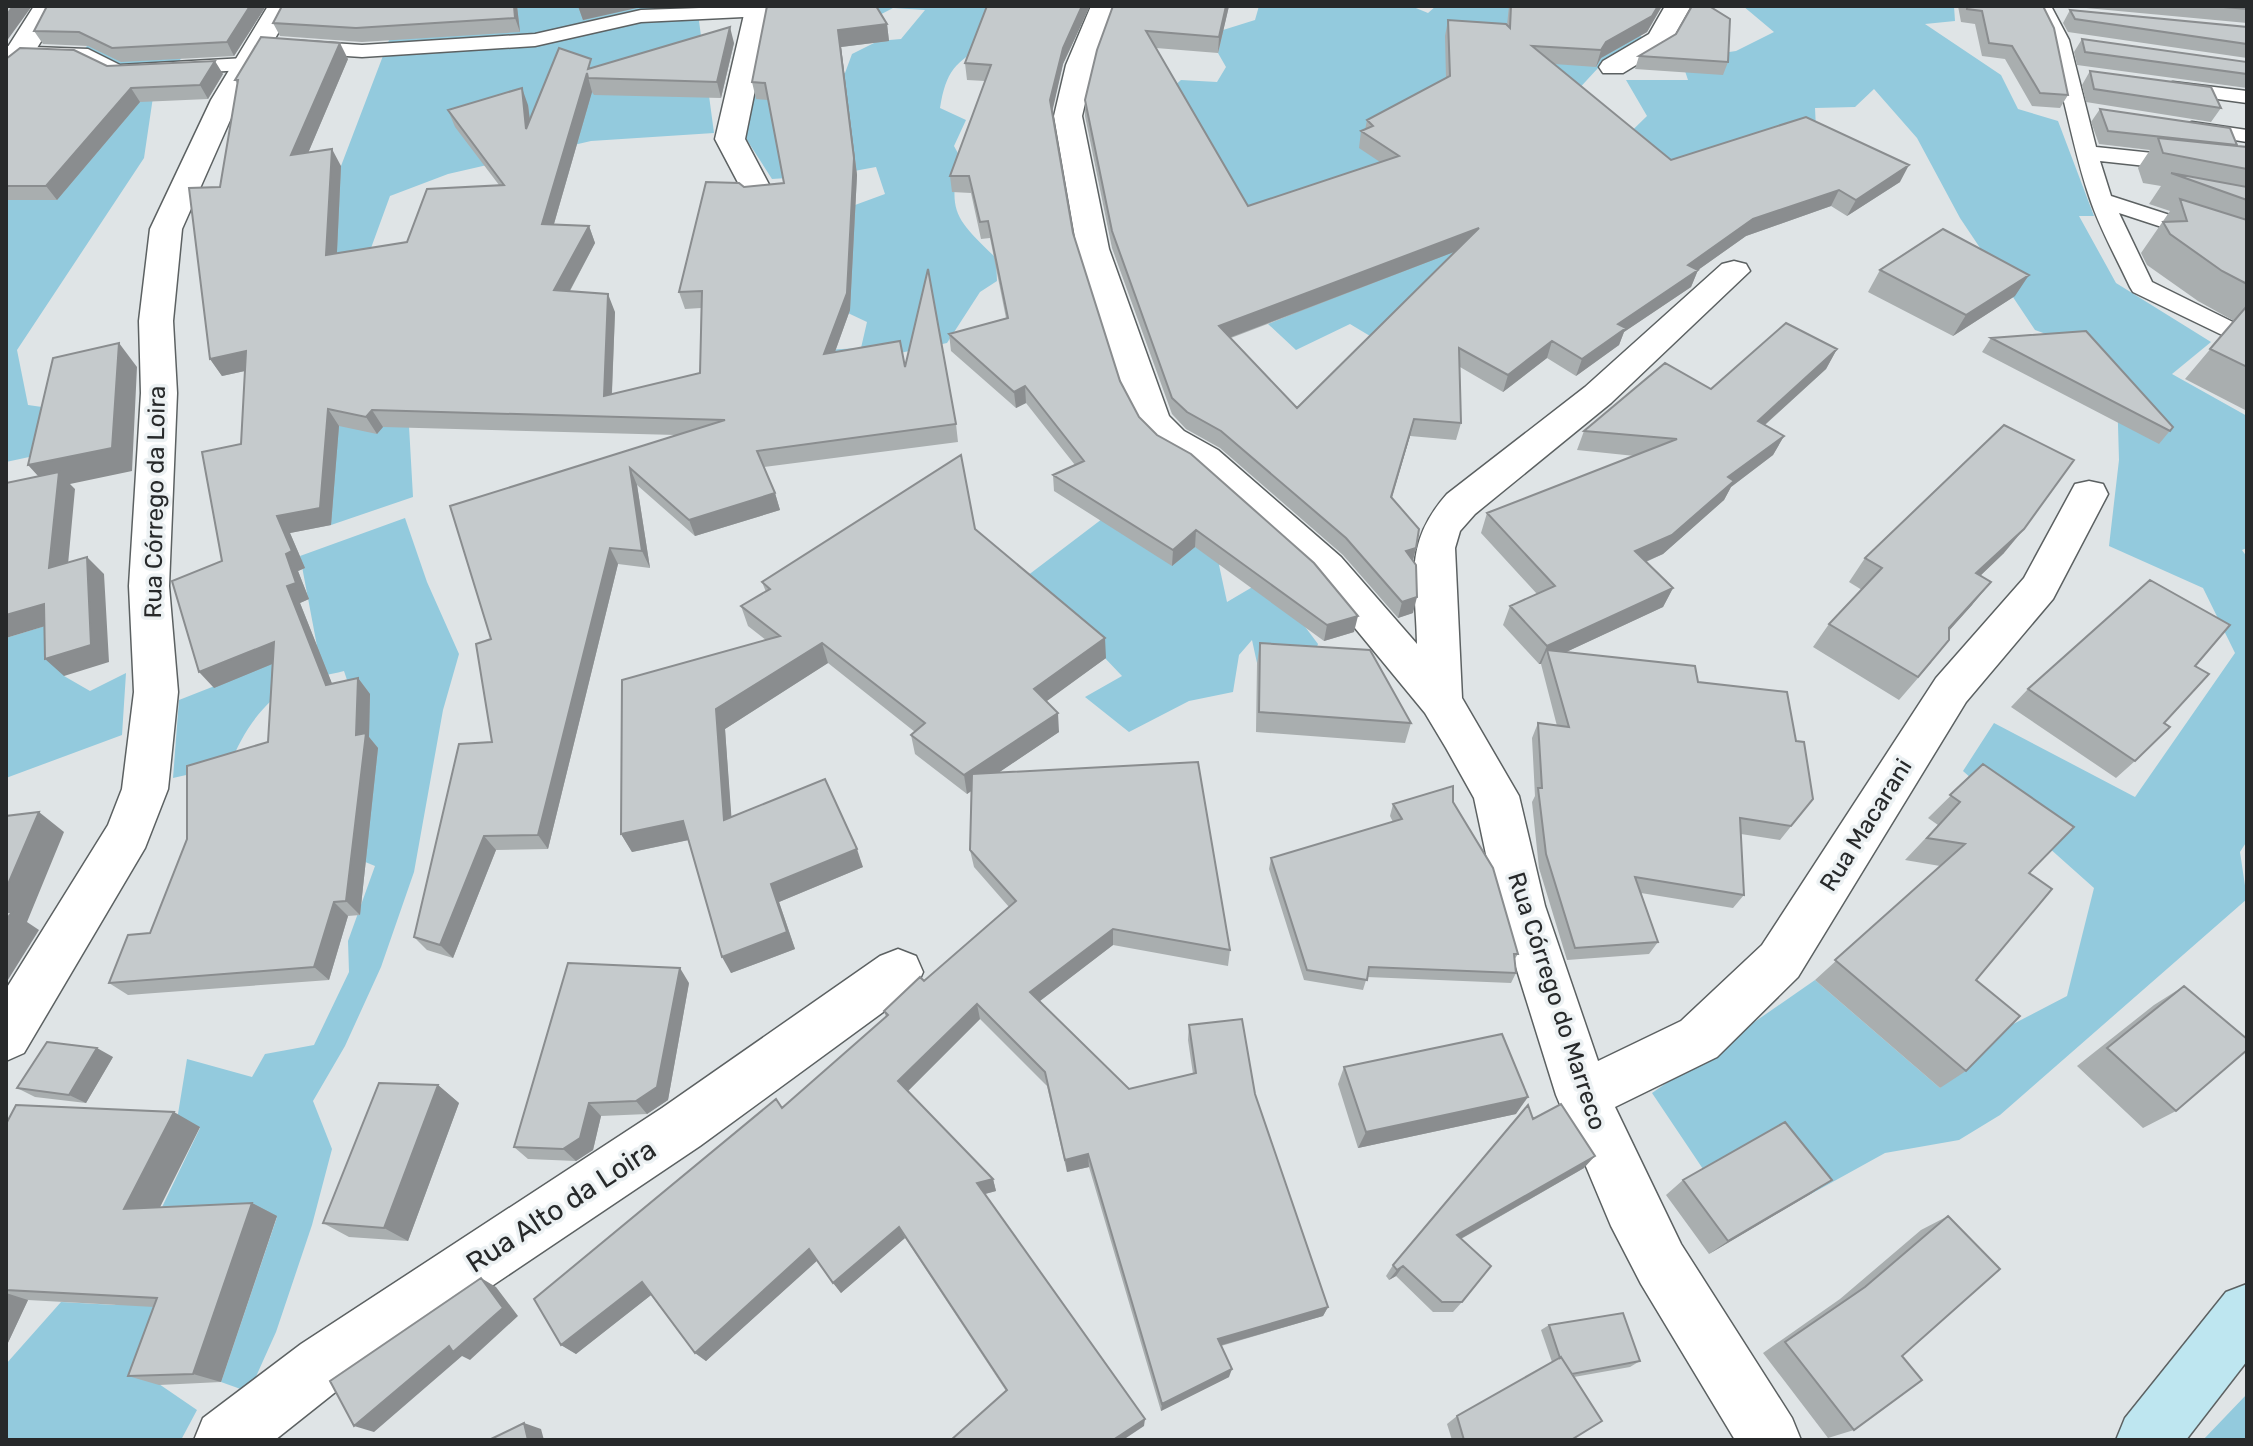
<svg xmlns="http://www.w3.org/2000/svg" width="2253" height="1446" font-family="Rubik,sans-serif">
  <rect width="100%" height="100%" fill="#dfe4e6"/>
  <path fill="#93cadd" d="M402 6H697L714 133 591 141 448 174 390 196 367 259 324 272 234 183 341 166Z
    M859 6H1001L986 45C955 62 946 71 940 108L966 120 954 146 960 157C947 213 956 219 996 258L997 281 980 292 947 343 881 357 804 351 861 348 867 322 833 306 853 240 855 205 885 194 876 167 832 175 772 179 745 137 754 77 845 73 852 54 878 41 901 39 925 10 893 8 870 20Z
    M1259 6H1411L1428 13 1436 6H1589L1606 22 1645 38 1599 67 1524 148 1604 158 1647 116 1626 80H1688L1681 59 1736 51 1774 32 1743 6H1954L1955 21 1925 24 2001 75 2018 109 2058 121 2094 216H2079L2116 283 2211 342 2172 374 2247 416V548L2242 550 2247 557V841L2240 852 2247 899 2000 1115 1959 1140 1885 1153 1809 1195 1765 1139 1705 1172 1652 1093 1815 980 1940 1088 1994 1034 2067 996 2094 888 1963 771 1994 723 2135 797 2235 653 2203 588 2109 546 2119 460 2117 391 2076 345 2035 330 1960 218 1917 138 1874 89 1855 107 1815 108 1816 129 1465 310 1445 381 1350 324 1296 350 1268 324 1297 312 1166 93 1181 80 1217 82 1226 67 1218 53 1223 30 1255 20Z
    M103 27 188 49 153 97 144 158 17 350 28 405 63 410 57 451 6 462V142Z
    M326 403 409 426 413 497 331 525 323 491Z
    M405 518 427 582 459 654 443 710 414 872 381 967 345 1046 313 1101 332 1149 312 1225 276 1332 249 1392 221 1382 277 1217 159 1384 197 1410 181 1440H6V1364L61 1302 115 1305 200 1128 176 1126 187 1059 252 1077 265 1054 314 1045 349 972 348 941 375 866 358 859 365 734 344 671C329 675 310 677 296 684 264 699 242 733 230 765L173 778 179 700 317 646 300 556Z
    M1102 519 1205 538 1236 551 1219 565 1227 602 1288 566 1303 624 1318 644 1310 667 1257 663 1252 640 1239 655 1233 692 1189 701 1129 732 1085 697 1122 676 1027 576Z
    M58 622 64 676 90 691 126 673 122 735 6 778V638Z
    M2247 1394V1440H2203Z"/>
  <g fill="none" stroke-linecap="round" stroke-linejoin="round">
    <defs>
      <path id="service" d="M757 6 764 8V16L641 22 535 46 362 57 301 53 291 47 301 41 362 45 535 34 641 10Z
        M2033 6H2051L2069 40 2096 147 2247 163V177L2100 161 2111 196 2247 240V255L2119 213 2152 282 2247 329V347L2133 292 2130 287C2116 257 2099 227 2089 196 2068 134 2061 65 2033 6Z
        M6 46 88 49 120 65 245 58 255 64 245 70 116 77 84 61 6 58Z
        M2173 82 2247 91V103L2166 92 2163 88 2166 84Z
        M2192 122 2247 130V142L2185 132 2181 128 2185 124Z"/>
      <path id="minor" d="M34 6H60C47 29 34 66 6 73V50Z
        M268 6H294L239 100 182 229 173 321 177 393 169 586 178 692 168 789 145 848 24 1053 6 1061V989L108 825 122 789 134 692 129 586 141 393 139 321 150 229 211 100Z
        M746 6H772L745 139 774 194 770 201H748L744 194 715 139Z
        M1091 6H1117L1094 65 1082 116 1109 249 1169 416 1184 431 1218 450 1341 557 1417 644C1416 581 1402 545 1447 494L1585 387 1722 264 1734 261 1746 264 1750 271 1611 403 1475 514 1460 531 1455 548 1462 698 1519 796 1545 906 1598 1061 1681 1021 1762 945 1936 678 2024 578 2075 484 2089 481 2103 484 2108 494 2053 599 1966 702 1798 977 1717 1057 1615 1107 1681 1244 1792 1418 1801 1440H1735L1641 1284 1611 1226 1556 1095 1497 906 1474 798 1446 748 1425 713 1313 577 1192 468 1158 449 1141 432 1123 396 1077 249 1054 116 1066 65Z
        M1665 6H1691L1669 45 1623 73H1603L1599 67 1603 61 1649 34Z
        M898 949 916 956 923 972 916 988 700 1146 343 1386 275 1440H194L203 1418 301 1344 662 1108 880 956Z"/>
      <path id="secondary" d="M2247 1284V1361L2186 1440H2116L2125 1418 2226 1292Z"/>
    </defs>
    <use href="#service" stroke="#5c6162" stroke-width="3"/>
    <use href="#minor" stroke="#5c6162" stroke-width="3"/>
    <use href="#secondary" stroke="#5c6162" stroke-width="3"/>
    <use href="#service" fill="#fff" fill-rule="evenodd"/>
    <use href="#minor" fill="#fff" fill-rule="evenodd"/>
    <use href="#secondary" fill="#bee6f0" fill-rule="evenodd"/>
  </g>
  <path fill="#a9aeaf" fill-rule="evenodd" d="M266 6 234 56 121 62 88 46 43 44 34 31Z
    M517 6 520 32 362 42 280 36 273 23Z
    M578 6H687L641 7 583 20Z
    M987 6H1090L1063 64 1052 111 1073 233 1120 381 1139 417 1354 632 1324 641 1195 547 1172 566 1054 491 1053 475 1075 465 1026 403 1016 408 951 351 949 334 1006 318 990 238 981 239 971 193 952 192 950 176 985 81 967 80 965 63Z
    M1113 6H1229L1218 53 1156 48 1248 206 1380 162 1359 148 1361 131 1365 130 1367 120 1446 78 1445 36 1448 20 1507 25 1509 6H1662L1647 32 1601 58 1596 67 1554 64 1671 160 1900 182 1847 216 1831 206 1746 236 1698 270 1691 287 1624 332 1619 345 1576 376 1547 358 1503 392 1460 367 1461 423 1456 440 1410 436 1392 498 1416 548 1413 561V613L1398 618 1343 555 1220 448 1186 429 1172 414 1112 248 1085 116V100ZM1454 252 1297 408 1231 338Z
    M1958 6H2043L2068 95 2060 108 2032 106 2005 59 1982 56 1975 24 1961 22Z
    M2065 6H2247V23Z
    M2070 10 2247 27V58L2068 32 2063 23Z
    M887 24 889 41 841 47 857 175 850 310 835 352 905 367 956 424 958 442 764 467 775 493 780 510 695 536 637 485 650 568 618 564 548 849 496 850 453 958 427 950 414 937 492 742 491 639 450 506 676 435 383 427 377 434 339 426 331 525 290 533 305 568 298 571 309 599 300 603 332 684 358 678 370 694 369 737 378 748 360 915 348 916 329 980 128 995 109 983 150 933 268 742 272 664 214 688 222 561 241 444 245 371 222 376 210 359 220 187 238 85 235 80 348 59 308 153 341 166 337 253 407 242 499 185 455 127 448 110 528 105 530 120 594 67 734 43 721 98 594 95 592 92 554 224 589 226 595 243 570 291 615 312 612 394 700 373 701 308 685 309 679 292 744 187 784 183 768 100 756 99 752 82Z
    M2082 39 2247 62V88L2077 65 2074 52Z
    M1639 56 1728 62 1723 75 1635 69Z
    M6 59 107 66 223 74 208 99 140 102 57 200H6Z
    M2090 71 2221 108 2211 122 2086 102 2082 85Z
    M2100 109 2237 145 2236 146 2247 147V411L2185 379 2234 321 2198 301 2147 265 2141 253 2170 211 2149 204 2161 186 2143 183 2138 168 2150 150 2099 144 2091 122Z
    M1880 270 2015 296 1953 336 1868 292Z
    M1991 338 2173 427 2159 444 1982 352Z
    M1837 349 1826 369 1765 425 1784 436 1773 455 1731 487 1724 500 1663 554 1646 562 1673 588 1663 607 1566 652 1698 682 1796 741 1813 799 1780 840 1741 834 1744 895 1733 908 1641 893 1658 942 1649 954 1567 960 1539 868 1532 802 1535 796 1532 738 1538 723 1557 726 1541 664H1539L1503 625 1510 606 1537 594 1481 533 1487 513 1635 456 1577 450 1584 431Z
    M975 529 1106 658 1046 701 1059 732 999 772 1230 950 1228 966 1113 945 1040 1001 1129 1089 1193 1074 1188 1040 1189 1025 1255 1094 1328 1307 1323 1316 1221 1346 1229 1377 1161 1411 1089 1167 1067 1172 1047 1086 980 1019 908 1091 993 1179 996 1191 985 1194 1144 1426 1006 1391 905 1238 841 1293 817 1260 706 1361 695 1353 651 1295 576 1354 561 1345 782 1108 886 1017 884 1011 924 981 1009 907 974 867 970 850 971 791 967 794 915 754 911 735 915 732 828 663 725 729 731 817 863 867 779 902 795 949 731 973 689 840 632 852 621 834 766 640 748 626 741 606 766 592 762 582Z
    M2004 553 1980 576 1972 605 1949 630 1931 663 1899 700 1813 647 1829 624 1862 590 1849 582 1865 558Z
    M1260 643 1411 723 1405 743 1256 732 1257 663Z
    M2195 666 2164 723 2135 761 2116 778 2011 707 2028 689Z
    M1983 764 2029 873 1976 980 1966 1071 1940 1088 1815 980 1940 866 1905 860 1938 825 1928 818Z
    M1453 802 1518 954 1514 960 1516 973 1511 983 1367 977 1363 990 1304 980 1269 869 1271 858 1393 822 1390 816 1393 804Z
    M689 983 668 1100 647 1114 601 1116 593 1150 576 1161 528 1159 514 1147Z
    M2184 986 2176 1111 2143 1128 2077 1066 2154 1005Z
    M113 1057 86 1103 35 1097 17 1088Z
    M1344 1067 1516 1114 1358 1148 1338 1084Z
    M438 1085 459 1103 408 1241 349 1237 323 1223Z
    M1533 1119 1584 1168 1461 1239 1462 1302 1453 1312H1433L1396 1276 1389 1280 1386 1276 1393 1265Z
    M6 1124 200 1127 160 1207 252 1203 277 1216 221 1382 159 1385 128 1376 154 1307 28 1300 6 1347Z
    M1683 1180H1832L1809 1195 1709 1254 1666 1195Z
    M1948 1216 1902 1356 1854 1430 1828 1438 1763 1353 1840 1299 1921 1230Z
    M1549 1325 1640 1361 1630 1367 1574 1377 1571 1440H1452L1447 1424 1457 1416 1552 1362 1541 1330Z"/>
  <path fill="#8a8d8f" d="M13 6H32L6 42V16Z
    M250 6H266L234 56 227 42Z
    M514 6H517L520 32 515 18Z
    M578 6H641V7L583 20Z
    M1082 6H1090L1063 64 1051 117 1050 100 1063 48Z
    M1226 6H1229L1218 53 1219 37Z
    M1658 6H1662L1647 32 1601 58 1596 67 1601 50 1606 42Z
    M887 24 889 41 841 47 857 175 850 310 828 371 824 354 838 30Z
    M730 27 734 43 721 98 717 82Z
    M340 43 348 59 300 172 291 155Z
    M215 61 223 74 208 99 200 85Z
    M587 73 592 92 549 241 542 224Z
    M131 88 140 102 57 200 46 186Z
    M522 88 528 105 533 146 526 129Z
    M332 149 341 166 336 272 326 255Z
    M1909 165 1900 182 1847 216 1856 200Z
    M1839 190 1831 206 1746 236 1698 270 1691 287 1624 332 1619 345 1576 376 1582 359 1618 324 1688 265 1753 219Z
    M589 226 595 243 561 307 554 290Z
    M1479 228 1475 244 1218 342 1219 326Z
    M2029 275 2015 296 1953 336 1966 315Z
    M608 294 615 312 611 413 604 396Z
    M1552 341 1547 358 1503 392 1508 375Z
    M119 343 137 367 132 471 70 484 75 489 66 586 49 568V488L28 465Z
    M1837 349 1826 369 1748 440 1758 421Z
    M246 351 258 368 222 376 210 359Z
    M1025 386 1026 403 1016 408 1014 392Z
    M328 409 339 426 331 525 290 533 305 568 298 571 309 599 300 603 339 701 326 685 287 586 277 516Z
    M372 410 383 427 377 434 366 417Z
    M1414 419 1410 436 1387 513 1391 497Z
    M1784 436 1773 455 1731 487 1724 500 1663 554 1626 570 1635 551 1728 477Z
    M630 468 637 485 650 568 642 551Z
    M775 493 780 510 695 536 689 520Z
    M2024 529 2004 553 1958 597 1976 573Z
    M1196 530 1195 547 1172 566 1173 550Z
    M610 548 618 564 548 849 538 835Z
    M1416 548 1412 564 1406 551Z
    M87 557 104 574 109 662 64 676 45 659Z
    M1991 582 1972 605 1931 651 1949 628Z
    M1673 588 1663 607 1549 660 1547 650 1541 664H1539L1547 646Z
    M1417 597 1413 613 1398 618 1402 602Z
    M44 604 62 621 6 638V615Z
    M1358 616 1354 632 1324 641 1327 625Z
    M1105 638 1106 658 1036 709 1034 689Z
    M274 642 287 658 214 688 199 672Z
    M822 643 828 663 725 729 733 838 724 820 716 709Z
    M358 678 370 694 369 737 378 748 360 915 346 901 356 735Z
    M1058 713 1059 732 967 794 964 775Z
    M39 812 64 832 27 922 39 930 6 983V889Z
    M683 821 693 839 632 852 621 834Z
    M484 836 496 850 453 958 440 945Z
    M857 849 863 867 779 902 795 949 731 973 722 957 771 884Z
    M334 902 348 916 329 980 314 967Z
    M1113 929V945L1032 1007 1030 992Z
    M680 968 689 983 668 1100 647 1114 636 1101Z
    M977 1004 980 1019 904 1095 898 1081Z
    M97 1048 113 1057 86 1103 69 1095Z
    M438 1085 459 1103 408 1241 384 1228Z
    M1528 1097 1516 1114 1358 1148 1366 1132Z
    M589 1103 601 1116 593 1150 576 1161 563 1149Z
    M174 1112 200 1127 153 1221 124 1209Z
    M1088 1154 1089 1167 1067 1172 1065 1160Z
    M1595 1156 1584 1168 1448 1246 1457 1235Z
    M993 1179 996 1191 981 1195 977 1183Z
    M1832 1180 1809 1195 1709 1254 1728 1241Z
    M252 1203 277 1216 221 1382 193 1374Z
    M899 1227 905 1238 841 1293 833 1283Z
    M809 1249 818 1260 706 1361 695 1353Z
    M1403 1266 1396 1276 1389 1280 1397 1270Z
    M481 1278 496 1287 518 1316 470 1360 462 1356 374 1432 354 1426Z
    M642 1282 655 1292 576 1354 561 1345Z
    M6 1293 28 1300 6 1347Z
    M1328 1307 1323 1316 1215 1347 1218 1339Z
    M1232 1369 1229 1377 1161 1411 1162 1404Z
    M1145 1419 1144 1426 1123 1440H1113Z
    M524 1423 541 1429 544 1440H528Z"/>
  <path fill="#c5cacc" stroke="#8a8d8f" stroke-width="2" fill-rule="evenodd" d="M6 6H13L6 16Z
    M47 6H250L227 42 112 48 79 32 34 31Z
    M282 6H514L515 18 356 28 273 23Z
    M767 6H876L887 24 838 30 854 158 847 293 824 354 900 341 905 367 928 269 956 424 757 451 775 493 689 520 630 468 642 551 610 548 538 835 484 836 440 945 414 937 459 744 492 742 476 644 491 639 450 506 725 420 372 410 366 417 328 409 320 508 277 516 292 551 286 554 296 583 287 586 326 685 358 678 356 735 366 733 346 901 334 902 314 967 109 983 128 935 150 933 187 839V766L268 742 274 642 199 672 172 581 222 561 202 452 241 444 246 351 210 359 189 188 220 187 238 80H235L261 37 340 43 291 155 332 149 326 255 407 242 427 189 504 185 448 110 522 88 526 129 559 48 591 59 588 69 730 27 717 82 588 78 587 73 542 224 589 226 554 290 608 294 604 396 700 373 702 291 679 292 706 182 739 183 744 187 784 183 765 83 752 82Z
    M987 6H1082L1063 48 1050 100 1073 233 1120 381 1139 417 1157 435 1191 454 1314 563 1358 616 1327 625 1196 530 1173 550 1053 475 1084 461 1025 386 1014 392 949 334 1008 318 988 221 980 222 969 176H950L991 65 965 63Z
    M1113 6H1226L1219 37 1146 31 1248 206 1399 156 1361 131 1373 126 1367 120 1450 76 1448 20 1506 24 1510 28 1511 6H1658L1652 16 1606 42 1601 50 1532 46 1671 160 1806 117 1909 165 1856 200 1839 190 1753 219 1688 265 1698 270 1618 324 1626 328 1582 359 1552 341 1508 375 1459 348 1461 423 1414 419 1391 497 1419 529 1416 548 1406 551 1416 565 1417 597 1402 602 1346 538 1221 431 1187 412 1172 398 1112 231 1085 100 1097 50ZM1479 228 1297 408 1219 326Z
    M1692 6H1709L1730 19 1728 62 1639 56 1676 34Z
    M1967 6H2043L2054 28 2068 95 2040 93 2012 46 1989 43 1982 11 1967 9Z
    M2211 6H2247V9Z
    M2070 10 2247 27V44L2075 19Z
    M2082 39 2247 62V74L2085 52Z
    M20 48 74 50 107 66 215 61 200 85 131 88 46 186H6V59Z
    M2090 71 2211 87 2221 108 2094 89Z
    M2100 109 2230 128 2237 145 2108 131Z
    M2158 138 2247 147V169L2163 153Z
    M2171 173 2247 187V200Z
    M2180 199 2247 220V284L2222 271 2170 234 2163 222 2187 221Z
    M1943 229 2029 275 1966 315 1880 270Z
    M2246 307 2247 308V367L2210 349Z
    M1786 323 1837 349 1758 421 1784 436 1728 477 1734 481 1672 535 1635 551 1673 588 1547 646 1510 606 1555 586 1487 513 1677 439 1584 431 1665 363 1711 389Z
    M2086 331 2173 427 2170 431 1991 338Z
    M119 343 112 448 28 465 53 358Z
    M2004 425 2074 460 2024 529 1976 573 1991 582 1949 628V640L1918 677 1829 624 1882 568 1865 558Z
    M961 455 975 529 1105 638 1034 689 1058 713 964 775 911 735 925 723 822 643 716 709 724 820 825 779 857 849 771 884 787 932 722 957 683 821 621 834 622 680 780 636 741 606 770 589 762 582Z
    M59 472 49 568 87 557 91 645 45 659 44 604 6 615V483Z
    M2150 580 2230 625 2195 666 2209 674 2164 723 2170 727 2135 761 2028 689Z
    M1260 643 1370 650 1411 723 1259 712Z
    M1547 650 1695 666 1698 682 1787 692 1796 741 1804 742 1813 799 1791 826 1740 818 1744 895 1635 877 1658 942 1575 948 1546 854 1538 788H1542L1538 723 1569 727Z
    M1198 762 1230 950 1113 929 1030 992 1129 1089 1196 1073 1189 1025 1242 1019 1255 1094 1328 1307 1218 1339 1232 1369 1162 1404 1088 1154 1065 1160 1045 1072 977 1004 898 1081 993 1179 977 1183 1145 1419 1113 1440H951L1007 1390 899 1227 833 1283 809 1249 695 1353 642 1282 561 1345 534 1299 776 1099 782 1108 888 1015 884 1011 920 977 924 981 1016 901 970 850 972 774Z
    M1983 764 2074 827 2029 873 2052 889 1976 980 2020 1016 1966 1071 1835 960 1965 844 1927 838 1960 802 1950 795Z
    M1453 786V802L1493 868 1518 954H1514L1516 973 1369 967 1367 980 1307 970 1271 858 1402 819 1393 804Z
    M39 812 6 889V816Z
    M6 912H12L6 920Z
    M568 963 680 968 657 1087 636 1101 589 1103 580 1138 563 1149 514 1147Z
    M2184 986 2247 1039V1050L2176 1111 2107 1048Z
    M1502 1034 1528 1097 1366 1132 1344 1067Z
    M47 1042 97 1048 69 1095 17 1088Z
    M379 1083 438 1085 384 1228 323 1223Z
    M1561 1104 1595 1156 1457 1235 1491 1266 1462 1302H1442L1403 1266 1397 1270 1393 1265 1528 1105 1533 1119Z
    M16 1105 174 1112 124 1209 252 1203 193 1374 128 1376 157 1298 6 1290V1124Z
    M1785 1122 1832 1180 1728 1241 1683 1180Z
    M1948 1216 2000 1269 1902 1356 1922 1380 1854 1430 1785 1342 1865 1287Z
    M481 1278 503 1308 453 1352 449 1346 354 1426 330 1381Z
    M1623 1313 1640 1361 1572 1374 1561 1357 1560 1358 1549 1325Z
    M1561 1357 1602 1421 1571 1440H1464L1457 1416Z
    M524 1423 528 1440H489Z"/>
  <g text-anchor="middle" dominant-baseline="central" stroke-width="7" stroke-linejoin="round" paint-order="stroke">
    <g font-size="24" fill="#27292a" stroke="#ecf1f3">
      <text transform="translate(155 502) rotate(-89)">Rua Córrego da Loira</text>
      <text transform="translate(1866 825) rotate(-58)">Rua Macarani</text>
      <text transform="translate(1557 1001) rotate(72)">Rua Córrego do Marreco</text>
    </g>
    <g font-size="28" fill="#27292a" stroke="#ecf1f3">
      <text transform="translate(561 1206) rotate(-33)">Rua Alto da Loira</text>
    </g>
  </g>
  <rect width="2253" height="1446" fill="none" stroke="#27292a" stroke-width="16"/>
</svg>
